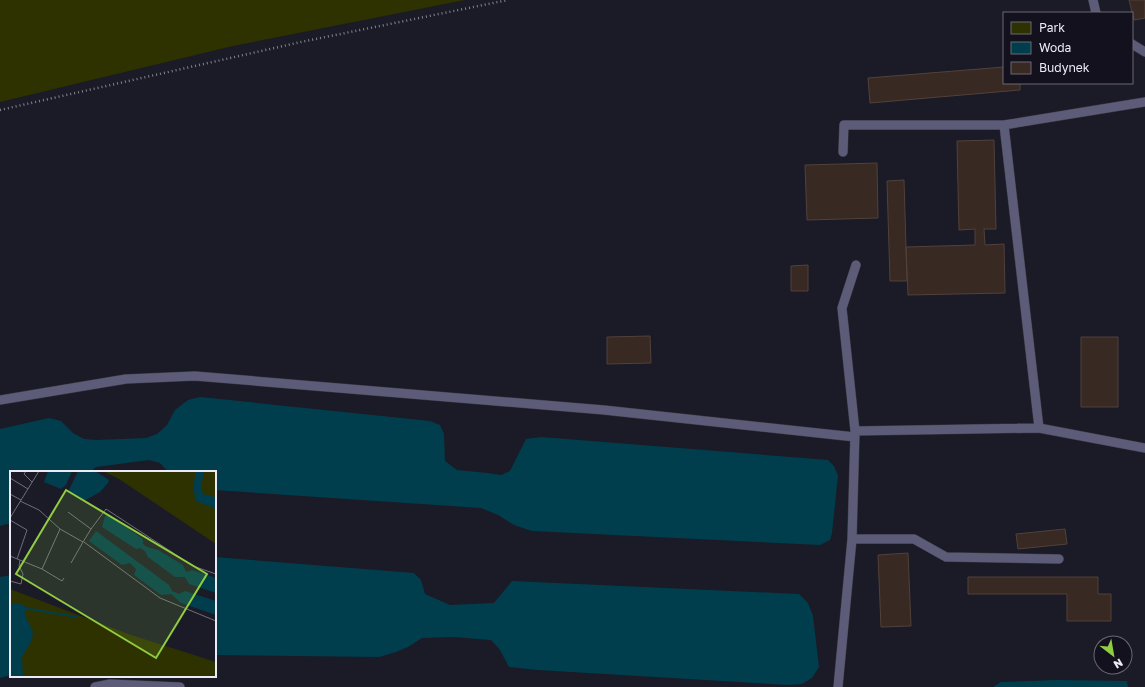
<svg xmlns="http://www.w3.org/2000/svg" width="1145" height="687" font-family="'Golos Text',sans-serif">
  <rect width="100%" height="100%" fill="#1b1a27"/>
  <path fill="#2e3201" d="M0 0H465L233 46 0 102Z"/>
  <path fill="#003e4d" d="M200 397 430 421 440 425 444 434 445 461 457 470 487 473 501 475 510 471 526 439 541 437 828 460 834 466 838 476 832 533 830 540 820 545 532 531 514 525 498 515 481 508 215 490V472H168L160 463 149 460 96 467 90 472H11V523L0 526V429L49 418 61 421 73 433 84 439 96 440 146 438 157 434 167 425 175 410 188 400Z
    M215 557 414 573 421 580 425 594 450 605 494 603 512 581 799 594 808 603 813 616 819 667 812 678 802 684 788 685 538 670 509 667 500 650 491 640 454 637 422 638 408 647 396 652 379 657 215 655Z
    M11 575V675L0 678V577Z
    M1057 680 1127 681 1128 687H993L1001 682Z"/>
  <path fill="#382923" stroke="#52413b" d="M1129 0H1145V18L1134 20Z
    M1004 67V83H1020V90L870 103 868 78Z
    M994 140 996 229H984L985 245 1004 244 1005 293 908 295 906 247 975 245V229L959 230 957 141Z
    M877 163 878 218 807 220 805 165Z
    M904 180 907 281H890L887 181Z
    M808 265V291H791V266Z
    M650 336 651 363 607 364V337Z
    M1081 337H1118V407H1081Z
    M1065 529 1067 544 1018 549 1016 534Z
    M908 553 911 626 881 627 878 555Z
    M968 577H1098V594H1111V621H1067V594H968Z"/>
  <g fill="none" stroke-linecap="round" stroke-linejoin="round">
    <defs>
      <path id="lane" d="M1093 0 1096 13
        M1132 44 1145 52
        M1004 125 1039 428 1145 448
        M843 152 844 125H1004L1145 102
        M856 265 842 308 855 431 1039 428
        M0 400 126 379 195 376 604 410 855 437
        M855 432 852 539H914L946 557 1059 559
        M95 687 110 684 180 687
        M838 687 852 539"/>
    </defs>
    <use href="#lane" stroke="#383744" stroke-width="10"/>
    <path stroke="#85848f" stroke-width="2.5" stroke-dasharray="1 3" stroke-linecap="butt" d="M0 110 301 42 508 0"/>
    <use href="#lane" stroke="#5c5b78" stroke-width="9"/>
  </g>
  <g transform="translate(10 471)">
    <rect width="206" height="206" fill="#1b1a27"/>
    <path d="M93 0H206V73L109 8ZM0 118 121 164 206 191V206H0Z" fill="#2e3201"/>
    <path d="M38 0H62L56 14 51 18 34 11ZM68 0H85L99 9 98 12 90 21 74 30 58 21ZM186 0H194L191 16 193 23 206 26V38L186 30 183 16ZM98 44 133 68V73L137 76 148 79 173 94 176 101 182 99 206 107V122L179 113 175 106H165L138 86 135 80 130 77 126 78 92 56 95 45ZM86 60 159 114 162 120 169 123 175 120 206 130V144L171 132 161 123 151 124 124 104 126 98 120 92 112 94 79 70ZM9 132 15 135V144L23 161 22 169 12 186 13 206H0V133Z" fill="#003e4d"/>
    <path fill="none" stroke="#003e4d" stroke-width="2" d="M15 137 67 146"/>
    <path fill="none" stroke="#6f6e79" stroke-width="1" d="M16 0 14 3 22 11M0 7 18 18M0 23 11 29M10 30 29 39 50 58 32 98M58 41 81 58 73 71M0 47 29 0M0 49 17 59 7 88M50 58 73 71 61 92M81 58 96 38 183 95 206 103M74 71 150 127 206 150M0 85 32 98 52 110 54 107M0 110 11 113 13 103 9 95 10 89"/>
    <path fill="#91cd40" fill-opacity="0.15" stroke="#91cd40" stroke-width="2" d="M56 19 197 103 146 187 6 103Z"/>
    <rect width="206" height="206" fill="none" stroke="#ecebf5" stroke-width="2"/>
  </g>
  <rect x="1003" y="12" width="130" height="72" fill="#12111d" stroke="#696873"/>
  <rect x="1011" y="22" width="20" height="12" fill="#2e3201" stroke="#696873"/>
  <text x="1039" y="32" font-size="12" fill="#ecebf5">Park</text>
  <rect x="1011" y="42" width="20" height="12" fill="#003e4d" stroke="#696873"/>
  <text x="1039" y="52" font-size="12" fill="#ecebf5">Woda</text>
  <rect x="1011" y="62" width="20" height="12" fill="#382923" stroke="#696873"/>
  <text x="1039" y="72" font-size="12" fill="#ecebf5">Budynek</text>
  <g transform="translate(1113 655) rotate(149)"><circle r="19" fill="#12111d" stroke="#696873"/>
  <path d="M0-3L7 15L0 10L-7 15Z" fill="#91cd40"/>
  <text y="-6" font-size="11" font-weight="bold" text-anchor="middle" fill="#ecebf5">N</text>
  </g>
</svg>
